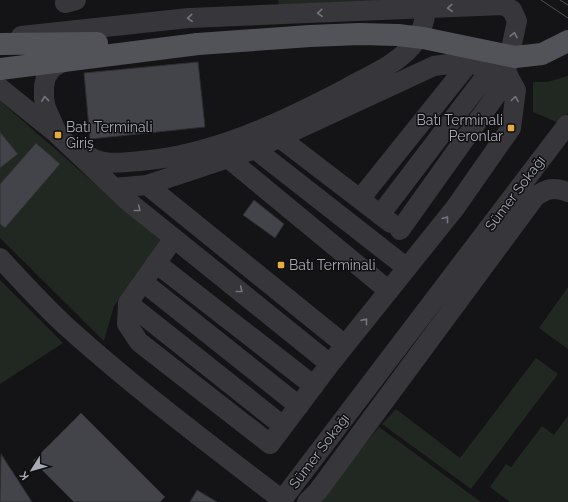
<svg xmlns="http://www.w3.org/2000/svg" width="568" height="502" font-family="Raleway,sans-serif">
  <rect width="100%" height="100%" fill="#141416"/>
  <path fill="#212822" d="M278 0H417L280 9Z
    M568 76V113L559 123 533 112V82H547Z
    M0 101 163 243 114 306 104 341 0 238Z
    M0 280 63 343 0 384Z
    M568 287V349L539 328Z
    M536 358 558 374 471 489 382 424 396 409 460 458Z
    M568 416V502H510L490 487 506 464 511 467 542 426 554 435Z
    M379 427 481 502H318Z"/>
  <path fill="#434449" stroke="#2e2e32" d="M198 62 205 127 90 139 84 73Z
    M0 132 18 154 0 168Z
    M36 143 60 164 5 228 0 224V184Z
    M254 200 284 224 275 238 243 215Z
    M81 413 165 497 160 502H74L33 461Z
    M1 454 32 502H0Z
    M197 490 217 502H190Z"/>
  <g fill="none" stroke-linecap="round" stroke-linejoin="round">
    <path stroke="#36363b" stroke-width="20" d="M65 3 76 0
      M21 36 189 18 503 5 512 10 517 21 506 72 516 90 511 128 455 208 330 364 129 202 58 135 46 108 44 99V86L46 77 52 68 66 60
      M0 88 56 133
      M280 138 391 223
      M255 149 407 268
      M82 152C99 166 119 163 140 161 214 155 282 122 347 88 368 76 394 66 411 47 420 37 425 22 426 9
      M228 158 389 291
      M147 185 345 345
      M114 188 147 185 255 149 434 66 464 62 506 72
      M360 199 469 63
      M380 215 491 69
      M400 230 509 77
      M174 238 128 303 127 324 139 342 270 444 330 364
      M0 258C22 282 44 306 68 328 136 389 209 444 282 500L567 125 568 126
      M156 263 314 386
      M143 282 299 406
      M128 303 283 426
      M307 502 318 491 535 197C547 188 554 187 568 192"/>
    <path stroke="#525359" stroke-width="22" d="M0 44 97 43
      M0 69 198 44"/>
    <path stroke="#4f5055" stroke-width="1" d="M541 0 568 18
      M560 0 568 5"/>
    <path stroke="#525359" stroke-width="22" d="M198 44 310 36 360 34 398 35 423 38 515 57 542 54 568 41"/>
  </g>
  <defs><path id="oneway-chevron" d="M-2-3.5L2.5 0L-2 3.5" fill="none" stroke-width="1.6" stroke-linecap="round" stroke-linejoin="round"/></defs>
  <g stroke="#74767e">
    <use href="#oneway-chevron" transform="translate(450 8) rotate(177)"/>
    <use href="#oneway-chevron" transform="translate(320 13) rotate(178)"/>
    <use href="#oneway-chevron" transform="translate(190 18) rotate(176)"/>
    <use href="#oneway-chevron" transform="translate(514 35) rotate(-78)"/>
    <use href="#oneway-chevron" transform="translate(45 99) rotate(-96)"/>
    <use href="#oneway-chevron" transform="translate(515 99) rotate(-82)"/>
    <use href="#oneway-chevron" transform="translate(138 209) rotate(39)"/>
    <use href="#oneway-chevron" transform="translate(446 219) rotate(-52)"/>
    <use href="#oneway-chevron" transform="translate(240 290) rotate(39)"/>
    <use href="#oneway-chevron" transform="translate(365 321) rotate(-51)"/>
  </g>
  <g fill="#e4ac3e" stroke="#0f0f11" stroke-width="1.5">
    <rect x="507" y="124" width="8" height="8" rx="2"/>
    <rect x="54" y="131" width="8" height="8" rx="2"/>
    <rect x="277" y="261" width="8" height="8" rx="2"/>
  </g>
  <g text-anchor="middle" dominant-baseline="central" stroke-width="3" stroke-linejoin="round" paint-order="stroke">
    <g font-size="14" fill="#a7abb5" stroke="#0f0f11" text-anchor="start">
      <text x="503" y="120" text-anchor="end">Batı Terminali<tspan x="503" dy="16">Peronlar</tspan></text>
      <text x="66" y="127">Batı Terminali<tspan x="66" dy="16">Giriş</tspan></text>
      <text x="289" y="265">Batı Terminali</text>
    </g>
    <g font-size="14" fill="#a7abb5" stroke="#0f0f11">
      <text transform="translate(515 193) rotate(-53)">Sümer Sokağı</text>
      <text transform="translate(319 451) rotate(-53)">Sümer Sokağı</text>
    </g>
  </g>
  <g transform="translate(32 470) rotate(233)" stroke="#0f0f11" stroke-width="3" paint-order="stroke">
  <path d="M0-3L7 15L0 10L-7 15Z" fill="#a7abb5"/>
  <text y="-6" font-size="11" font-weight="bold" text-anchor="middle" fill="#a7abb5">K</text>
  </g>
</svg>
